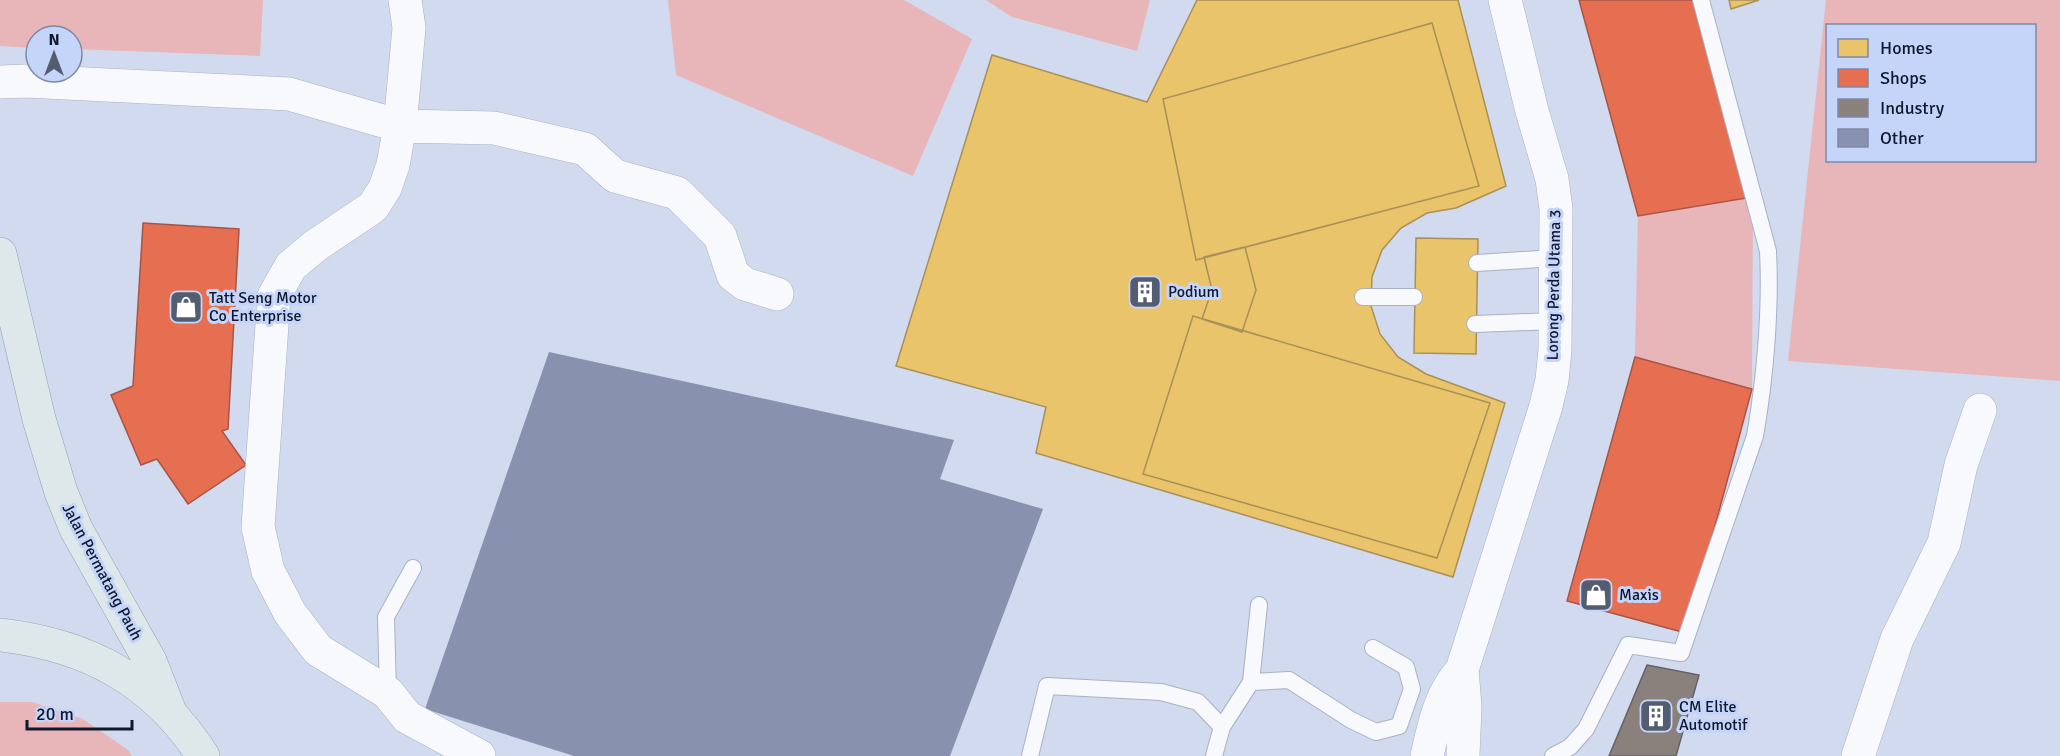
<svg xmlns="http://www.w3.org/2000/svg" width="2060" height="756" font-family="Signika,sans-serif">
  <rect width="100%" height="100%" fill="#d1daee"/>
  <path fill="#e8b5b9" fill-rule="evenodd" d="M0 0H263L260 56 72 49V36H36V48L0 46Z
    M668 0H904L972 39 913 176 676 75Z
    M986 0H1150L1137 51 1012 17Z
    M1826 0H2060V381L1788 361ZM1828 26H2034V160H1828Z
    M1753 197 1752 389 1635 357 1638 216Z
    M0 702H32L83 719 128 750 132 756H0Z"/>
  <path fill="#e9c46a" stroke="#a89058" stroke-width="1.5" d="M1197 0H1458L1506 186 1456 208 1427 213 1401 228 1382 250 1372 277 1371 306 1380 334 1398 357 1426 374 1505 403 1453 577 1036 453 1046 407 896 366 992 55 1147 102Z
    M1729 0H1759L1731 9Z
    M1432 23 1479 186 1196 260 1163 99Z
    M1416 238 1478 239 1476 354 1414 353Z
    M1245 247 1256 290 1242 332 1202 319 1212 290 1204 257Z
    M1193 316 1490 403 1437 558 1143 474Z"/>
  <path fill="#e76f51" stroke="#a65546" stroke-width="1.5" d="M1579 0H1696L1753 197 1638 216Z
    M143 223 239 229 228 429 222 431 246 465 188 504 157 459 141 465 111 395 133 386Z
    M1635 357 1752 389 1686 633 1567 601Z"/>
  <path fill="#8a817c" stroke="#656265" stroke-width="1.5" d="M1647 665 1699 675 1676 756H1609Z"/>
  <path fill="#8892ae" d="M549 352 954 440 940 479 1043 509 950 756H574L425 709Z"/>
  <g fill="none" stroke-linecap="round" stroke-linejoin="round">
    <defs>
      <path id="lane" d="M1477 263 1555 258
        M1363 297H1414
        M1475 324 1556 321
        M1251 682 1259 605
        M388 693 386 617 413 568
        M1030 756 1047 686 1161 692 1198 702 1222 727
        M1214 756 1222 727 1251 682 1289 680 1351 720 1376 732 1399 726 1412 689 1406 667 1373 648
        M1553 756 1570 747 1586 729 1628 645 1681 653 1755 436C1765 379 1771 309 1768 251L1701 0"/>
      <path id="street" d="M405 0 409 28 400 126 393 165 385 188 373 207 315 246 291 266 274 296 258 527 268 571 290 613 318 650 388 693 407 717 479 756
        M0 82 26 81 289 94 400 126 494 128 585 149 615 176 677 193 720 236 733 275 745 284 777 294
        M1462 670 1465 706 1463 756
        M1427 756C1434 725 1440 694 1462 670L1546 406 1552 380 1555 350 1556 209 1552 179 1532 111 1505 0
        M1858 756 1897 639 1944 543 1961 465 1980 410"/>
      <path id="primary" d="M0 254 39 419 61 492 76 529 150 661 170 712
        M0 635C88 645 155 681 203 756"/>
    </defs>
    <use href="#lane" stroke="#a8b1c5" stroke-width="18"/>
    <use href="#street" stroke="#a8b1c5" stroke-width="34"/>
    <use href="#primary" stroke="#90a3af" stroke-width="34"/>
    <use href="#lane" stroke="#f8f9fc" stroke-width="16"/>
    <use href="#street" stroke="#f8f9fc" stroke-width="33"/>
    <use href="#primary" stroke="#dee8eb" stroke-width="33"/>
  </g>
  <defs>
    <symbol id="building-square" viewBox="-11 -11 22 22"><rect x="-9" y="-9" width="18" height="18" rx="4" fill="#545c71" stroke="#c5d5fa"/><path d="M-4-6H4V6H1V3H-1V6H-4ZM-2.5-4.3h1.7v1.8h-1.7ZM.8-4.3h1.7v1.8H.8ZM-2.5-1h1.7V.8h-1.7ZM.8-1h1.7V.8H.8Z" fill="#fff"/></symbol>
    <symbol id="shop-square" viewBox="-11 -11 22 22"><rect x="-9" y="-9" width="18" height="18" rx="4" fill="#545c71" stroke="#c5d5fa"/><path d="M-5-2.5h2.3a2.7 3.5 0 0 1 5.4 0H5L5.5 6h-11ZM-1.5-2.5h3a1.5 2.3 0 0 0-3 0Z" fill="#fff"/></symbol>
  </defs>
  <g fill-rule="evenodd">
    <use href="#building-square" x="1126" y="273" width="38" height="38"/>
    <use href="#shop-square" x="167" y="288" width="38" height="38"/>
    <use href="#shop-square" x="1577" y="576" width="38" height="38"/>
    <use href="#building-square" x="1637" y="697" width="38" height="38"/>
  </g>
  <g text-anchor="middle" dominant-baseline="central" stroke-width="6" stroke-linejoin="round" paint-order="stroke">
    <g font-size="16" fill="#10182e" stroke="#c5d5fa">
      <text transform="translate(1554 285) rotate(-89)">Lorong Perda Utama 3</text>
      <text transform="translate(102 572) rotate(62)">Jalan Permatang Pauh</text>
    </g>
    <g font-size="16" fill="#10182e" stroke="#c5d5fa" text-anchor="start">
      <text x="1168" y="292">Podium</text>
      <text x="209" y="298">Tatt Seng Motor<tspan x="209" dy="18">Co Enterprise</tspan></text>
      <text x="1619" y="595">Maxis</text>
      <text x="1679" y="707">CM Elite<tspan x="1679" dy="18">Automotif</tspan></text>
    </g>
  </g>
  <rect x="1826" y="24" width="210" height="138" fill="#c5d5fa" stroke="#7d89a8" stroke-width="1.5"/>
  <rect x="1838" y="39" width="30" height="18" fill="#e9c46a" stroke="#7d89a8" stroke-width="1.5"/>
  <text x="1880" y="54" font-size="18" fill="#10182e">Homes</text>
  <rect x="1838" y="69" width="30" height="18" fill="#e76f51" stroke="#7d89a8" stroke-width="1.5"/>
  <text x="1880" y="84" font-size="18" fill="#10182e">Shops</text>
  <rect x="1838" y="99" width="30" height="18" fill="#8a817c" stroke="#7d89a8" stroke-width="1.5"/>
  <text x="1880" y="114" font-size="18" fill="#10182e">Industry</text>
  <rect x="1838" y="129" width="30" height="18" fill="#8892ae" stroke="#7d89a8" stroke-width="1.5"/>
  <text x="1880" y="144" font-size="18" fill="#10182e">Other</text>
  <g transform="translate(54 54)"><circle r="28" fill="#c5d5fa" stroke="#7d89a8" stroke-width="1.5"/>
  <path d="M0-4.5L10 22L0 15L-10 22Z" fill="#545c71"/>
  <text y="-9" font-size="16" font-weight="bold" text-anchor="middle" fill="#10182e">N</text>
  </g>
  <path d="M27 720v9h105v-9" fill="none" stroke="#10182e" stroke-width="3"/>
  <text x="36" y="720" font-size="18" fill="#10182e" stroke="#c5d5fa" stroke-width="4.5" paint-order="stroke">20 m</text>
</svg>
